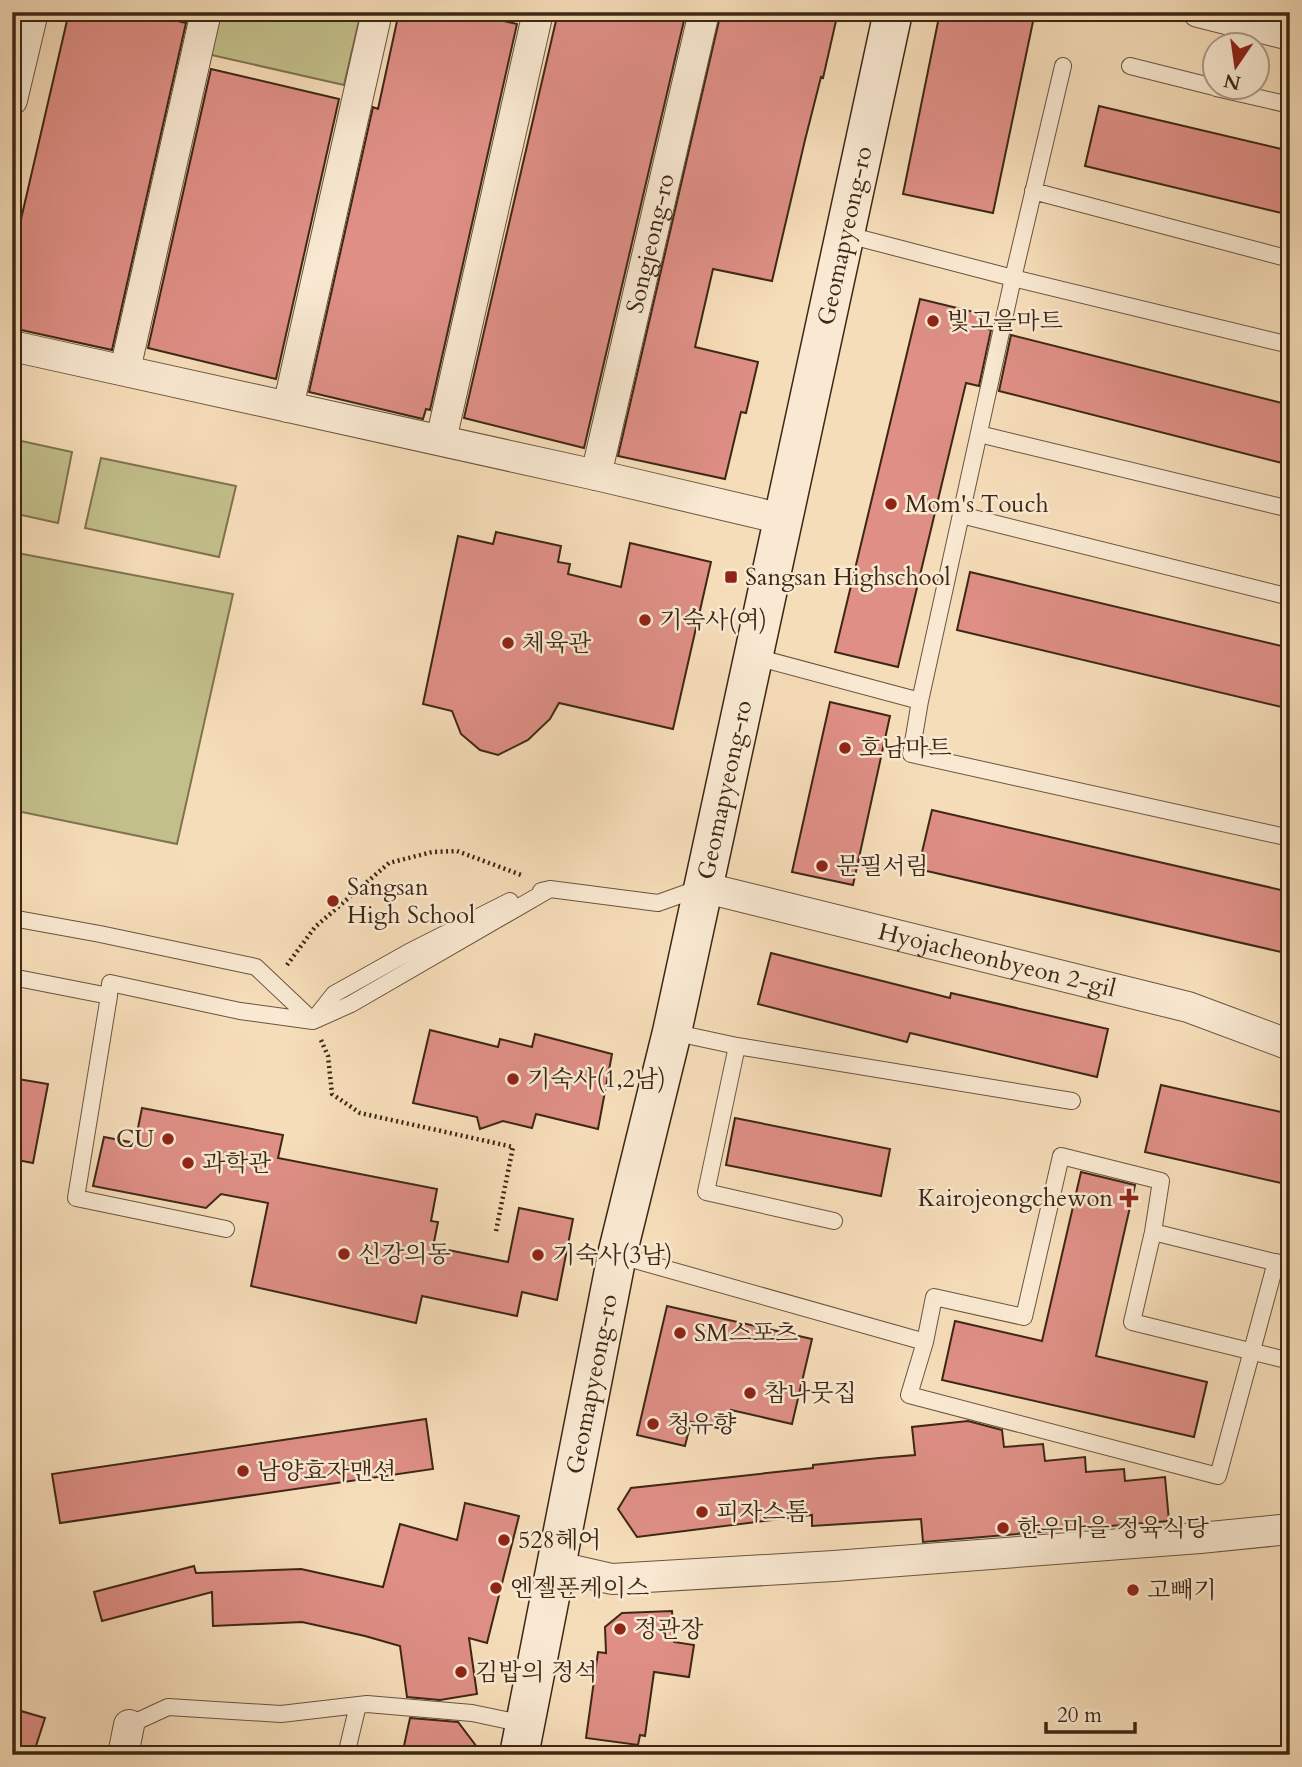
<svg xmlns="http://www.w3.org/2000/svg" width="1302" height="1767" font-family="Cardo,'Noto Serif KR',serif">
  <rect width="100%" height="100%" fill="#f6ddb9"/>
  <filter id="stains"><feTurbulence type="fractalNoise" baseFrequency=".00286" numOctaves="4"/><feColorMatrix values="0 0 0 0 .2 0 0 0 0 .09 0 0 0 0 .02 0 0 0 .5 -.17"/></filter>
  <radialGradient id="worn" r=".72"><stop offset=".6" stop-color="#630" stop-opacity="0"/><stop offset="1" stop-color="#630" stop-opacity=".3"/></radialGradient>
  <path fill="#c2bf8b" stroke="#807350" stroke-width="2" d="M217 12H361L344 85 207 54Z
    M12 439 72 452 58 523 12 513Z
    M101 458 236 486 219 557 85 528Z
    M12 552 233 594 177 844 12 810Z"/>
  <path fill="#df8f86" stroke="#3d2715" stroke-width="2" d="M69 12H140L186 23 112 350 12 328V258Z
    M399 12H466L517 24 430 410 426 409 423 419 309 392 373 107 378 109Z
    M558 12H686L584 448 464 418Z
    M721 12H838L823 78 821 77 805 140 772 281 713 269 695 347 758 362 746 413 741 412 725 479 618 456Z
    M940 12H1035L993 213 903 194Z
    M211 69 339 99 276 379 148 348Z
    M1099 106 1290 151V215L1085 166Z
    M920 299 982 314 979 326 991 330 979 386 966 383 898 667 835 652Z
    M1011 335 1290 405V465L999 391Z
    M496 532 561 546 558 562 570 564 568 574 621 587 630 543 711 562 673 729 559 703 550 719 528 740 498 755 480 750 461 734 452 711 423 704 458 536 493 544Z
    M970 572 1290 648V709L957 630Z
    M830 702 890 716 853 885 792 872Z
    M932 810 1290 892V954L918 869Z
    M771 953 950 998 951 993 1108 1029 1097 1077 910 1033 907 1042 758 1004Z
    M430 1030 498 1047 500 1039 532 1047 535 1034 612 1054 598 1129 536 1114 532 1128 503 1121 480 1129 477 1117 413 1103Z
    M12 1078 48 1084 33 1163 12 1159Z
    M1161 1085 1290 1114V1185L1145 1152Z
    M142 1108 283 1135 278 1158 437 1189 431 1221 438 1222 433 1247 508 1262 519 1208 573 1219 557 1300 522 1292 517 1316 422 1296 416 1323 251 1286 268 1203 221 1194 206 1208 93 1186 104 1137 135 1143Z
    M735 1118 890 1149 881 1196 726 1165Z
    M1081 1172 1135 1185 1096 1356 1207 1382 1194 1437 942 1380 955 1321 1042 1341Z
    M667 1306 812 1339 792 1424 731 1410 727 1430 691 1422 685 1446 637 1435Z
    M426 1419 433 1469 60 1523 52 1474Z
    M968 1421 1002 1430 1004 1447 1043 1444 1045 1461 1085 1457 1086 1472 1124 1469 1125 1481 1165 1477 1169 1521 923 1542 921 1519 812 1526V1515L637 1537 618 1509 631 1488 813 1468V1465L879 1458 915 1455 912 1427Z
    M465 1503 519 1516 487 1643 469 1638 477 1694 440 1700 407 1697 400 1646 365 1636 302 1622 213 1626 212 1592 102 1621 94 1592 194 1566 196 1573 301 1569 383 1587 400 1524 457 1540Z
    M672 1611 674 1642 694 1645 689 1677 654 1672 645 1736 640 1735 638 1745 586 1738 598 1652 606 1653 605 1627 622 1613Z
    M21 1711 45 1718 33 1755H12V1737Z
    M410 1718 458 1722 483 1755H402Z"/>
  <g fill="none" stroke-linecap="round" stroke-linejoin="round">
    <defs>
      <path id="lane" d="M1130 66 1214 87
        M1216 88 1290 105
        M1033 191 1290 259
        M844 234 1013 278 1290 345
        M979 434 1290 509
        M961 515 1290 597
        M752 656 920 701 1013 278 1063 66
        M920 701 911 754 1290 838
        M541 891 550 889 658 903 700 888
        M12 918 100 934 256 967 313 1021
        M12 977 109 996 110 983 240 1011 313 1021 351 1004 550 889
        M109 996 76 1198 226 1229
        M315 1018 334 994 409 952 510 901
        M672 1032 737 1046 1072 1101
        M737 1046 706 1192 834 1221
        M617 1255 925 1342 909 1395 1218 1476 1276 1262
        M1290 1266 1153 1232 1132 1322 1290 1361
        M925 1342 934 1297 1024 1317 1061 1156 1161 1181 1153 1232
        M129 1725 168 1707 281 1714 367 1704 472 1713 524 1724
        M346 1755 358 1705"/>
      <g id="street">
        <path d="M1198 12 1290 35"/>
        <path d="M12 100 33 12"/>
        <path d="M12 346 596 475 783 519"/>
        <path d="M125 370 206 12"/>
        <path d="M288 407 377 12"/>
        <path d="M441 440 538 12"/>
        <path id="s1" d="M596 475 704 12"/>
        <path id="s2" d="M702 887 1188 1007 1290 1045"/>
        <path d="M555 1566 612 1579 834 1566 1200 1538 1290 1529"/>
        <path d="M123 1755 129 1725"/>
      </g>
      <g id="secondary">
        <path id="s3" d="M519 1755 617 1255 672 1032 893 12"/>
      </g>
    </defs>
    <use href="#lane" stroke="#6b543e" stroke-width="18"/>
    <use href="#street" stroke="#6b543e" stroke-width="32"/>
    <use href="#secondary" stroke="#3d2715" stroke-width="41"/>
    <path stroke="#3d2715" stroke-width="4.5" stroke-dasharray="2 3.5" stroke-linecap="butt" d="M287 965 315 927 389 863 432 852 457 851 524 876
      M321 1040 328 1056 332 1094 360 1113 513 1147 496 1231"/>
    <use href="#lane" stroke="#f9e9d2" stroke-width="16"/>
    <use href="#street" stroke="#f9e9d2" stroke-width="30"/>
    <use href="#secondary" stroke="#f9e9d2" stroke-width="38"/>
  </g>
  <g fill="#8f2418" stroke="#f9e9d2" stroke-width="2.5">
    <circle cx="933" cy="321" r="7"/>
    <circle cx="891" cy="504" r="7"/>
    <rect x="724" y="570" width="14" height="14" rx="3.5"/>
    <circle cx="645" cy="620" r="7"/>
    <circle cx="508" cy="643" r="7"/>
    <circle cx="845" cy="748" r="7"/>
    <circle cx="822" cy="866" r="7"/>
    <circle cx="333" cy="901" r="7"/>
    <circle cx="513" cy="1079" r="7"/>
    <circle cx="168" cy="1139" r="7"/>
    <circle cx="188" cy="1163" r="7"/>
    <path d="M1125.5 1187.5h7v7h7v7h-7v7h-7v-7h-7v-7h7z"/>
    <circle cx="344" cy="1254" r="7"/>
    <circle cx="538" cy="1255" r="7"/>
    <circle cx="680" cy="1333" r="7"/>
    <circle cx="750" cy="1393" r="7"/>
    <circle cx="653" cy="1424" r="7"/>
    <circle cx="243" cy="1471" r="7"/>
    <circle cx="702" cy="1512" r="7"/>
    <circle cx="1003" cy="1528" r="7"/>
    <circle cx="504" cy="1540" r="7"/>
    <circle cx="496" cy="1588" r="7"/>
    <circle cx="1133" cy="1590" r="7"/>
    <circle cx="620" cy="1629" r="7"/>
    <circle cx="461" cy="1672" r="7"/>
  </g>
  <g text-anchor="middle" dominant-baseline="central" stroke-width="5" stroke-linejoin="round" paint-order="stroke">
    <g font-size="24" fill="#3d2715" stroke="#f9e9d2">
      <text stroke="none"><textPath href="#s3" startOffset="1554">Geomapyeong-ro</textPath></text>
      <text stroke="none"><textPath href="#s1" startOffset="238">Songjeong-ro</textPath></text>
      <text stroke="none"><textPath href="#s3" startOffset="987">Geomapyeong-ro</textPath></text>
      <text stroke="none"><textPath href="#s2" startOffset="304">Hyojacheonbyeon 2-gil</textPath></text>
      <text stroke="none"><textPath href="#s3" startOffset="378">Geomapyeong-ro</textPath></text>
    </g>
    <g font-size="24" fill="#3d2715" stroke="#f9e9d2" text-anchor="start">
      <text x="947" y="321">빛고을마트</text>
      <text x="905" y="504">Mom's Touch</text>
      <text x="745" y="577">Sangsan Highschool</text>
      <text x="659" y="620">기숙사(여)</text>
      <text x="522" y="643">체육관</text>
      <text x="859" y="748">호남마트</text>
      <text x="836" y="866">문필서림</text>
      <text x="347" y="887">Sangsan<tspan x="347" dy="28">High School</tspan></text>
      <text x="527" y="1079">기숙사(1,2남)</text>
      <text x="154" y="1139" text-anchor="end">CU</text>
      <text x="202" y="1163">과학관</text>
      <text x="1113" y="1198" text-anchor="end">Kairojeongchewon</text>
      <text x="358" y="1254">신강의동</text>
      <text x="552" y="1255">기숙사(3남)</text>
      <text x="694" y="1333">SM스포츠</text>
      <text x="764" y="1393">참나뭇집</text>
      <text x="667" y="1424">청유향</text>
      <text x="257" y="1471">남양효자맨션</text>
      <text x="716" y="1512">피자스톰</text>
      <text x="1017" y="1528">한우마을 정육식당</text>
      <text x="518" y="1540">528헤어</text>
      <text x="510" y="1588">엔젤폰케이스</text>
      <text x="1147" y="1590">고빼기</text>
      <text x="634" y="1629">정관장</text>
      <text x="475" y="1672">김밥의 정석</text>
    </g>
  </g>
  <rect width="1302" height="1767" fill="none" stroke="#f6ddb9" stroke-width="42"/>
  <rect x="14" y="14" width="1274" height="1739" fill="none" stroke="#3d2715" stroke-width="3.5"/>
  <rect x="21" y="21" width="1260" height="1725" fill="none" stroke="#3d2715" stroke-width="2"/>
  <g transform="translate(1236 66) rotate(193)"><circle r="33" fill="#f9e9d2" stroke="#ae9b86" stroke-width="2"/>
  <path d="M0-5L12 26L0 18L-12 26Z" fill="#8f2418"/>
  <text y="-10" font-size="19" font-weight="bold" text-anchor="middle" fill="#3d2715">N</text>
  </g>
  <path d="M1046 1722v10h89v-10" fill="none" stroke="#3d2715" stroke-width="3.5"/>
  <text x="1057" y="1722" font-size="21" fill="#3d2715" stroke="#f9e9d2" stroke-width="5" paint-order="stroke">20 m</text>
  <rect width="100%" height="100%" filter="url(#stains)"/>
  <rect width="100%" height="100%" fill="url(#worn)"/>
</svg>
